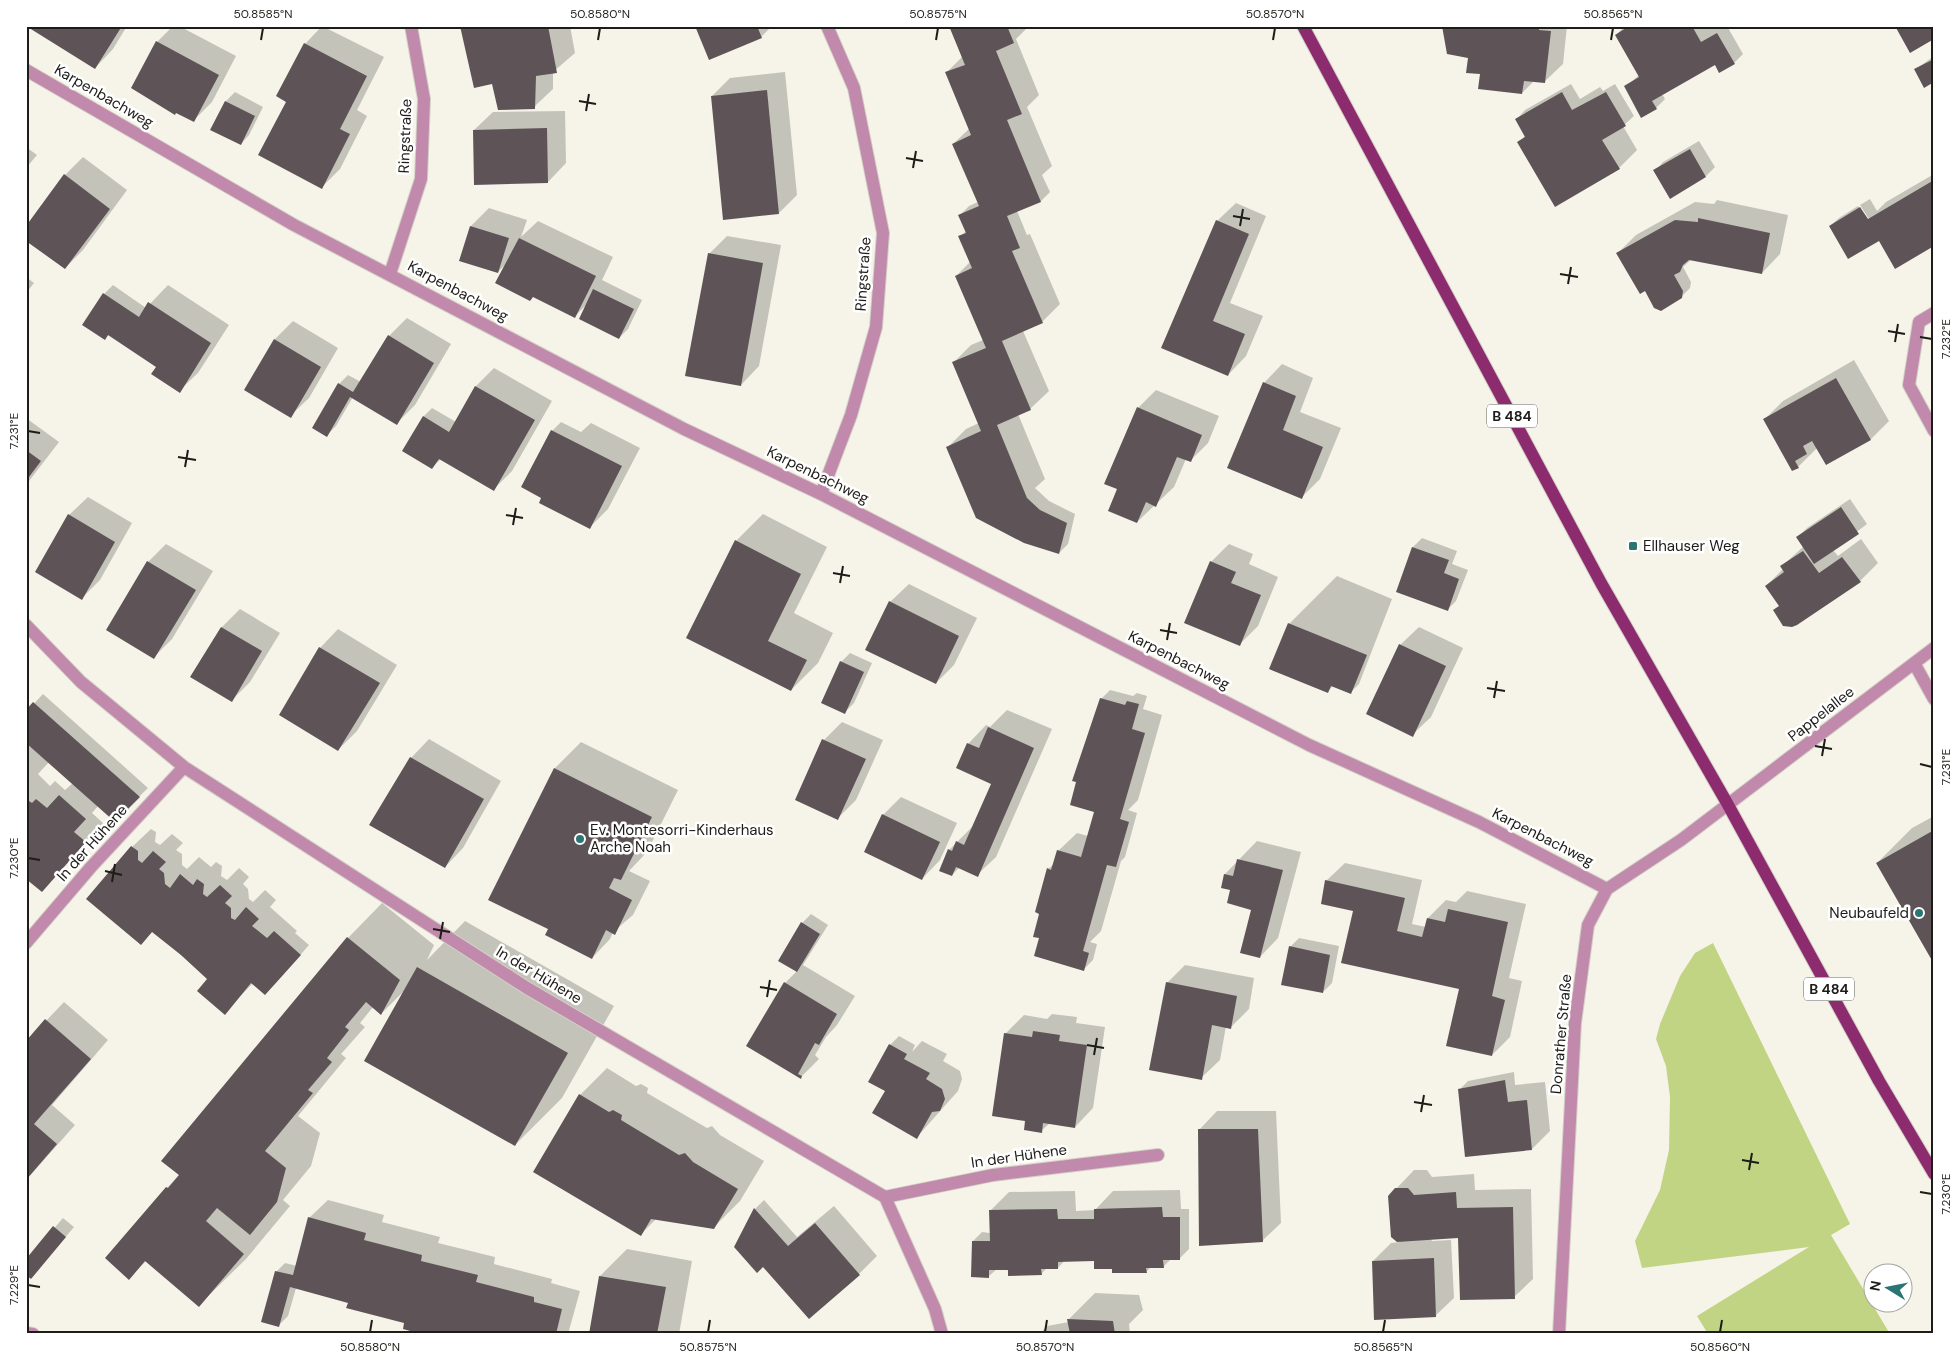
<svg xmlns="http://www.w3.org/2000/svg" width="1960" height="1360" font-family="'DM Sans',sans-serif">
  <rect width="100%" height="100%" fill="#f6f4e8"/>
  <path fill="#c1d483" d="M1713 943 1850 1224 1831 1235 1890 1334H1708L1697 1316 1809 1247 1642 1268 1635 1241 1660 1190 1669 1150 1670 1097 1666 1066 1656 1039 1660 1024 1680 976 1695 953Z"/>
  <path fill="#0003" fill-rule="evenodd" d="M28 26H127L113 49 95 68Z
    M173 26H179L236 56 212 102 194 120 157 42Z
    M322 26 384 57 357 110 367 116 340 169 322 187 288 101 278 96 305 44Z
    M462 26H570L575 53 553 72V89L534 107 493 83Z
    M696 26H772L761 37Z
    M950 26H1029L1016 39 1039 95 1027 107 1052 166 1042 175 1050 192 1041 201 1017 211 1027 235 1030 234 1060 304 1042 322 1023 331 1049 391 1030 409 1018 414 1045 479 1035 488 1049 501 1075 514 1068 544 1059 553 948 447 966 429 979 423 953 363 971 345 983 340 956 276 970 262 960 237 966 231 960 215 969 206 978 202 953 144 970 128 947 72 963 56Z
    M1444 26H1567L1563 64 1544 82 1534 81 1522 93 1481 73Z
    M1625 26H1727L1743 54 1734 63H1715L1662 94 1665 99 1656 108 1642 116 1626 87 1639 75 1616 35Z
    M1934 56V81L1916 69Z
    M785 72 797 195 779 213 712 96 730 78Z
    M1571 84 1580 99 1600 87 1603 91 1615 84 1634 116 1623 126 1637 150 1619 168 1519 142 1526 135 1517 119 1525 110Z
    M235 92 263 107 249 135 241 144 212 129 226 101Z
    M565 111 566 163 548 182 474 130 493 112Z
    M1699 141 1715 167 1706 176 1670 197 1655 171 1663 162Z
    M26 147 37 155 26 168Z
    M83 157 127 190 83 250 65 268V175Z
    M1934 174V245L1879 240 1830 226 1839 218 1858 206 1868 220 1869 219 1860 205 1870 199 1877 211 1886 202Z
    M1717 200 1788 215 1780 254 1762 273 1692 259 1683 267 1691 282 1690 288 1681 297 1647 291 1618 253 1636 235 1695 202 1714 204Z
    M1236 203 1266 216 1230 303 1263 316 1246 356 1228 375 1163 348 1217 221Z
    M489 208 527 220 521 237 538 221 613 257 602 280 642 300 628 329 619 338 587 304 575 316 505 265 498 272 471 226Z
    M727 236 781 245 759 366 741 385 709 254Z
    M26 277 34 283 26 293Z
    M113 285 146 308 168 285 229 325 198 373 179 391 158 366 110 334 105 338 104 294Z
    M407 318 451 344 415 405 396 424 353 397 336 426 327 435 339 384 348 375 361 382 389 336Z
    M293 321 338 348 309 398 290 416 275 339Z
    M1854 360 1889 421 1871 439 1827 464 1818 447 1798 467 1765 419 1783 401Z
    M1282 364 1313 378 1300 412 1341 428 1320 479 1302 497 1264 383Z
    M494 368 552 401 512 471 494 489 441 459 432 467 424 416 432 408 456 422 476 386Z
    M1156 390 1219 416 1208 443 1190 461 1186 459 1174 487 1137 522 1119 489 1138 408Z
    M26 418 59 442 26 485Z
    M561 422 581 432 591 423 640 448 608 509 590 527 552 431Z
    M88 497 132 523 100 580 82 598 69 515Z
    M1850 499 1867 524 1833 550 1838 556 1861 539 1878 563 1860 581 1780 605 1766 586 1783 569 1782 566 1804 546 1798 537 1807 528Z
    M763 514 827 547 794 613 833 633 818 663 791 690 688 637 736 541Z
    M1422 538 1457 551 1452 564 1468 570 1456 601 1447 610 1397 591 1413 547Z
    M166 544 213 571 172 639 154 657 148 562Z
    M1229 544 1253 554 1249 564 1278 577 1258 626 1239 645 1211 562Z
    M1337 576 1392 599 1359 684 1350 693 1333 686 1328 691 1271 668 1290 623Z
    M909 584 977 618 954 665 936 683 890 602Z
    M240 609 280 633 250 682 232 700 192 677 222 627Z
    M1419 627 1463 648 1431 717 1412 735 1400 645Z
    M338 629 397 665 357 731 338 750 320 648Z
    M850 653 872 663 854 703 845 712 841 662Z
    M1110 690 1133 696 1137 693 1147 696 1143 709 1162 715 1138 800 1128 810 1137 813 1125 857 1121 861 1101 931 1090 942 1097 944 1093 960 1084 969 1041 938 1040 913 1048 869 1055 863 1058 851 1077 833 1088 836 1095 811 1078 781 1074 780 1101 699Z
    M43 694 148 788 115 820 99 805 92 813 103 823 42 891 26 877V712ZM49 762 73 783 65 790 55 781 50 786 38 774Z
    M1007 710 1052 729 996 857 977 875 960 867 952 875 941 870 949 850 975 824 993 784 968 744 986 725 990 727Z
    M842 722 883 740 856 800 838 818 824 740Z
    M429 739 501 781 463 848 445 867 411 758Z
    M581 742 678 790 647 852 629 871 650 881 633 915 613 932 610 939 592 958 550 928 555 768Z
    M901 797 957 823 940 860 922 879 883 815Z
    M1934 816V961L1877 863 1912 828Z
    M151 829 156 832 155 842 160 845 172 834 183 843 176 850 182 854V865L187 869 199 857 211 867 216 862 222 866 221 876 227 880 239 868 249 877 243 884 248 889 249 899 253 902 265 890 276 900 270 907 297 931 295 933 309 945 274 985 253 983 224 1013 209 979 153 931 141 944 132 847Z
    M1257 841 1301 852 1278 938 1260 957 1253 909 1231 889 1222 887 1225 874Z
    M1345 863 1422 880 1412 924 1426 927 1428 918 1446 900 1456 902 1467 891 1526 904 1509 978 1522 981 1510 1037 1492 1055 1461 988 1354 910 1326 881Z
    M382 903 434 945 427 960 465 921 614 1006 562 1098 515 1145 405 990 381 1014 373 1007 360 1023 365 1027 341 1054 346 1058 298 1116 320 1133 311 1166 283 1200 290 1206 246 1259 199 1305 147 1260 129 1278 167 1188 179 1175 163 1161 348 938Z
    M811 914 828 925 803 965 855 996 837 1025 826 1037 815 1055 819 1059 801 1077 748 1046 785 983 797 971 802 923Z
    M1299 938 1339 946 1332 983 1323 992 1290 947Z
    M1185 965 1254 978 1249 1009 1231 1027 1226 1026 1220 1060 1201 1078 1167 983Z
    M64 1002 108 1040 52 1105 75 1125 26 1180V1042Z
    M1052 1014 1077 1017 1076 1023 1105 1027 1093 1108 1075 1127 1050 1123 1041 1131 1027 1120 1005 1034 1024 1015 1047 1019Z
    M899 1036 915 1045 912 1052 922 1041 947 1054 943 1061 960 1071 962 1079 958 1091 917 1137 887 1090 890 1045Z
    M607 1068 636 1086 641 1084 648 1088 647 1093 707 1128 712 1126 720 1135 764 1161 740 1201 713 1228 656 1219 641 1234 580 1095Z
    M1514 1072 1515 1085 1545 1082 1550 1131 1532 1149 1459 1090 1468 1081Z
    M1217 1111H1276L1281 1223 1262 1241 1199 1130Z
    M1414 1170H1427L1432 1177 1474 1174 1475 1190 1531 1189 1533 1279 1514 1297 1459 1237 1431 1239 1432 1241 1451 1240 1454 1298 1435 1316 1373 1261 1391 1243 1400 1242 1392 1237 1396 1189Z
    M1180 1190 1181 1209H1189V1249L1180 1258H1172L1163 1267H1151L1146 1272 1114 1267 1095 1260H1065L1058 1268H1047L1041 1274 997 1269 989 1276 973 1241 982 1232 990 1233V1211L1009 1192 1075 1191 1076 1211 1095 1210 1113 1191Z
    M328 1200 384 1215 382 1222 440 1237 438 1243 495 1257 494 1264 552 1279 551 1283 580 1291 568 1334H426L406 1322 349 1302 296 1288 288 1316 279 1325 276 1272 285 1263 297 1266 309 1218Z
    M764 1200 797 1237 834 1206 877 1256 859 1274 764 1266 735 1247 755 1209Z
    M63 1218 74 1227 31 1278 26 1261Z
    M627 1249 692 1261 679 1334H590L600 1276Z
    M1095 1293 1139 1295 1143 1310 1129 1324 1130 1334H1040L1047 1326 1069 1322 1068 1320Z
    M1486 1333V1334H1465Z"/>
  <path fill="#5e5458" d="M26 26H122L95 69Z
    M460 26H548L557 73 536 76 535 109 498 110 492 84 474 88Z
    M695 26H757L762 38 709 60Z
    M949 26H1007L1014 43 996 51 1022 114 1007 120 1041 202 1007 216 1020 248 1012 251 1043 323 1002 341 1031 410 997 425 1027 498 1040 510 1067 523 1059 554 1024 543 976 518 946 447 981 431 952 362 986 348 955 276 972 268 958 236 966 233 958 215 979 206 952 144 971 135 945 72 965 65Z
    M1442 26H1539V30L1551 31 1545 83 1524 81 1522 94 1478 89 1480 74 1466 73 1468 58 1447 54Z
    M1629 26H1692L1701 42 1717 33 1735 64 1719 73 1715 65 1652 101 1657 109 1641 118 1624 86 1639 77 1615 35Z
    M1895 26H1934V39L1910 53Z
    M156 41 219 75 194 122 176 113 175 115 131 88Z
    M304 43 367 76 340 129 350 134 322 189 258 155 286 102 276 96Z
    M1934 59V82L1924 88 1914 69Z
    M767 90 779 214 723 220 711 96Z
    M1562 92 1572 110 1606 92 1626 126 1602 140 1620 169 1555 207 1517 142 1525 137 1515 119Z
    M225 101 255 116 241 145 210 130Z
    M547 128 548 183 474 185 473 130Z
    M1690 149 1706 177 1670 199 1653 170Z
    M64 174 110 209 65 269 26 241V226Z
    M1934 180V246L1895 269 1879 241 1848 259 1829 226 1860 207 1868 219Z
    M1698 218 1770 233 1762 274 1689 260 1683 265 1680 272 1674 275 1683 291 1682 298 1661 311 1654 308 1645 291 1640 294 1616 253 1675 220 1698 222Z
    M1216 220 1249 234 1213 321 1245 334 1228 376 1161 348Z
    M470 226 509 238 498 273 459 261Z
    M519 238 596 276 575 318 533 297 530 301 495 283Z
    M708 253 763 263 741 386 685 376Z
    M593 289 634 309 619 339 579 319Z
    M103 293 139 317 148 302 211 343 180 393 151 374 156 367 108 335 105 340 82 325Z
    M388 335 434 363 397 425 350 397 327 437 312 428 338 383 353 392Z
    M274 339 321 367 291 418 244 390Z
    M1836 378 1871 440 1826 465 1812 441 1803 446 1807 454 1795 461 1799 468 1792 471 1763 419Z
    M1263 382 1296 396 1283 430 1323 447 1302 499 1227 468Z
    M475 386 535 420 494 491 439 459 432 469 402 451 423 416 449 432Z
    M1137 407 1202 435 1191 462 1177 457 1156 507 1146 502 1137 523 1108 511 1117 489 1104 484Z
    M551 430 622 466 590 529 539 503 541 498 521 487Z
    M26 450 41 461 26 481Z
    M1841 507 1859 534 1814 564 1796 537Z
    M68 514 115 542 82 600 35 572Z
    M735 540 801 574 768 641 807 660 791 691 686 638Z
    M1412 547 1449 560 1444 573 1459 579 1448 611 1396 592Z
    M1803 551 1819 573 1842 557 1861 582 1797 625 1792 627 1783 626 1773 610 1779 606 1765 586 1784 572 1780 566Z
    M147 561 196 590 154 659 106 630Z
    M1210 561 1236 572 1231 583 1261 595 1240 646 1184 623Z
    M889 601 959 636 936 684 865 650Z
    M1288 623 1367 655 1351 694 1331 686 1328 693 1269 669Z
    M221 627 262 651 232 702 190 677Z
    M1399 644 1446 666 1413 737 1366 714Z
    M319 647 380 683 338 751 279 715Z
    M840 661 864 672 845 714 821 703Z
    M1100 698 1125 705 1127 701 1139 704 1132 729 1145 733 1120 819 1129 822 1116 867 1107 865 1083 951 1089 953 1084 971 1034 956 1039 938 1033 937 1039 914 1035 912 1047 868 1051 870 1057 850 1081 857 1088 833 1094 812 1070 805 1076 782 1072 781Z
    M33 702 140 797 115 822 26 743V710Z
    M988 727 1034 748 978 877 956 867 952 876 939 871 948 849 952 851 956 841 964 845 991 784 956 768 967 743 979 748Z
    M822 739 866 759 838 820 795 800Z
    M410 757 484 799 445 868 369 825Z
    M554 768 652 817 621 880 614 878 609 888 632 900 615 935 606 930 592 959 545 935 548 929 488 900Z
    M59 795 86 819 74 832 86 842 42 892 26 879V799L32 803 36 799 47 808Z
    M882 814 940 842 922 880 864 852Z
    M1934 830V964L1876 863Z
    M131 846 138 851V860L142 863 153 851 166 862 159 869 164 873 165 884 170 888 180 874 193 885 197 879 204 884 203 894 207 897 220 885 232 896 225 903 231 908V918L235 920 246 907 259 919 252 926 267 938 274 931 301 955 265 995 251 983 225 1015 197 991 207 979 181 955 152 932 141 945 86 899Z
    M1237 859 1283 870 1260 958 1240 953 1251 910 1227 903 1230 890 1221 888 1224 874 1233 876Z
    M1325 880 1405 898 1397 931 1422 937 1427 918 1445 922 1448 909 1508 922 1492 996 1505 1000 1492 1056 1446 1046 1459 989 1341 963 1353 911 1321 904Z
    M801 922 820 934 797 972 778 961Z
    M347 937 400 980 381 1015 366 1002 345 1027 349 1030 327 1058 332 1062 308 1090 313 1093 265 1151 286 1168 277 1202 250 1235 217 1208 206 1221 244 1254 199 1307 145 1261 129 1280 105 1258 166 1187 168 1188 179 1175 161 1161Z
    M1289 946 1330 955 1323 993 1281 985Z
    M417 967 568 1053 515 1146 364 1061Z
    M784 982 837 1014 819 1045 815 1043 798 1074 802 1076 801 1079 746 1046Z
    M1166 982 1237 996 1231 1029 1212 1025 1202 1080 1149 1070Z
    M45 1019 91 1059 34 1124 57 1144 26 1180V1041Z
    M1033 1031 1060 1035 1059 1041 1087 1045 1075 1128 1043 1123 1042 1133 1024 1130 1025 1121 992 1116 1004 1033 1032 1037Z
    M889 1044 907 1054 904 1059 930 1073 926 1079 942 1089 945 1099 940 1111 932 1112 917 1139 872 1113 885 1091 868 1082Z
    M1505 1080 1508 1102 1527 1100 1532 1150 1465 1157 1458 1089Z
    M579 1094 609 1112 613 1110 622 1115 621 1120 679 1155 685 1153 693 1162 738 1189 714 1229 651 1219 641 1236 533 1172Z
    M1198 1129H1258L1263 1242 1199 1246Z
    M1395 1188H1408L1414 1195 1456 1192 1457 1208 1513 1207 1515 1299 1460 1300 1458 1238 1397 1242 1391 1237 1388 1196Z
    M1162 1207 1163 1217H1180V1260H1163L1164 1268H1146L1147 1273H1112V1269H1094V1261L1058 1262V1269H1041L1042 1275 1008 1276V1270H989V1278L971 1277 972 1241H990L989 1210 1057 1209 1058 1219H1094V1209Z
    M754 1208 788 1246 815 1223 860 1275 809 1319 763 1267 757 1273 734 1247Z
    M308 1217 366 1233 364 1240 422 1255 421 1261 478 1275 476 1282 534 1297V1302L562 1309 556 1334H421L403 1329 404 1323 346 1308 348 1303 290 1287 279 1327 261 1322 275 1271 293 1275Z
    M53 1226 66 1237 31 1279 26 1275V1259Z
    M1434 1258 1436 1317 1374 1320 1372 1261Z
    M599 1276 666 1287 657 1334H589Z
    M1067 1319 1113 1321 1115 1334H1070Z"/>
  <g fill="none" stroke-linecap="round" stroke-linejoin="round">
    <defs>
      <path id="minor" d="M26 70 294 225 684 429 821 494 1309 745 1479 822 1607 889
        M390 274 421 179 424 99 411 26
        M1934 313 1919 322 1909 385 1934 431
        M821 494 851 415 876 327 883 233 854 88 827 26
        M26 625 81 682 184 767 527 988 885 1197 935 1309 942 1334
        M1914 663 1934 699
        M26 943 91 867 184 767
        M885 1197 993 1175 1158 1155
        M26 1333 33 1334
        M1559 1334 1575 1023 1588 925 1607 889 1681 840 1934 648"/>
      <path id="primary" d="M1303 26 1601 583 1727 803 1879 1081 1934 1174"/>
    </defs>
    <use href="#minor" stroke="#d3d1c7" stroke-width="14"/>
    <use href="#primary" stroke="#d3d1c7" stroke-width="14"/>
    <use href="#minor" stroke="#c18aac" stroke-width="12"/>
    <use href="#primary" stroke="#8d2b6f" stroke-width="12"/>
  </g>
  <path fill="none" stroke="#1d1c18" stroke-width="2" d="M261 40 263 28M598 40 600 28M936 40 938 28M1273 40 1275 28M1611 40 1613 28M579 101 596 104M586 111 589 94M906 158 923 161M913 168 916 151M1233 216 1250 219M1240 226 1243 209M1560 274 1578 277M1568 284 1571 267M1888 331 1905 334M1920 337 1932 339M1895 342 1898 324M28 431 40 433M178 457 196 460M185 467 188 450M506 515 523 518M513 525 516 508M833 573 850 576M840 583 843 566M1160 630 1177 633M1167 640 1170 623M1487 688 1505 691M1494 698 1497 681M1815 746 1832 749M1822 756 1825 739M1920 764 1932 767M28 858 40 860M105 871 122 875M112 882 115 864M433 929 450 932M440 939 443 922M760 987 777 990M767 997 770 980M1087 1045 1104 1048M1094 1055 1097 1038M1414 1102 1432 1105M1421 1112 1424 1095M1742 1160 1759 1163M1749 1170 1752 1153M1920 1192 1932 1194M28 1285 40 1287M370 1332 372 1320M708 1332 710 1320M1045 1332 1047 1320M1383 1332 1385 1320M1720 1332 1722 1320"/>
  <g fill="#2b7574" stroke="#fff" stroke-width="2">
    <rect x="1628" y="541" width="10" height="10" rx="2.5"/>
    <circle cx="580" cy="839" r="5"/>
    <circle cx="1919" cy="913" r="5"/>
  </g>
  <g text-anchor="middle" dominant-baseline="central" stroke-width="5" stroke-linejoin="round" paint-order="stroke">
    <g fill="#fff" stroke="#61605d" stroke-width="1">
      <rect x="1487" y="404.5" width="50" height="23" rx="4"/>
      <rect x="1804" y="977.5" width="50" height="23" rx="4"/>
    </g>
    <g font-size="14" font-weight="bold" fill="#1d1c18">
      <text x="1512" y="416">B 484</text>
      <text x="1829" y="989">B 484</text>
    </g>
    <g font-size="15" fill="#1d1c18" stroke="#fff">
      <text transform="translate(104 96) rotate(30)">Karpenbachweg</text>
      <text transform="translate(405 136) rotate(-88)">Ringstraße</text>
      <text transform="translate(863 274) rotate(-86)">Ringstraße</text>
      <text transform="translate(458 291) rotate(28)">Karpenbachweg</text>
      <text transform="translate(818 475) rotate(26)">Karpenbachweg</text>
      <text transform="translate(1179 660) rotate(27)">Karpenbachweg</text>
      <text transform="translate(1821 714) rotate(-38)">Pappelallee</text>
      <text transform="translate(1543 837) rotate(27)">Karpenbachweg</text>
      <text transform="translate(92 843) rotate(-48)">In der Hühene</text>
      <text transform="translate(539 975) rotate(31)">In der Hühene</text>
      <text transform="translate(1561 1034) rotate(-85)">Donrather Straße</text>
      <text transform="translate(1019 1156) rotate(-8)">In der Hühene</text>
    </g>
    <g font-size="15" fill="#1d1c18" stroke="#fff" text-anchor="start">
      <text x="1643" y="546">Ellhauser Weg</text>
      <text x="590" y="830">Ev. Montesorri-Kinderhaus<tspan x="590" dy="17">Arche Noah</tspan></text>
      <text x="1909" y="913" text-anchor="end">Neubaufeld</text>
    </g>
  </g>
  <rect width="1960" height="1360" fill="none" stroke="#ffffff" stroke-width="55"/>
  <g transform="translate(1888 1288) rotate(280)"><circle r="24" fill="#ffffff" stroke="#a5a4a3"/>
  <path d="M0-4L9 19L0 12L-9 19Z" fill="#2b7574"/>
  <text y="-8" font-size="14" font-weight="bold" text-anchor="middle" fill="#1d1c18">N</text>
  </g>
  <rect x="28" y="28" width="1904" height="1304" fill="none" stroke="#1d1c18" stroke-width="2"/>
  <g font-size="12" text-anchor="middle" fill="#1d1c18">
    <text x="263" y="18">50.8585°N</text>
    <text x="600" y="18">50.8580°N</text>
    <text x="938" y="18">50.8575°N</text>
    <text x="1275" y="18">50.8570°N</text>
    <text x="1613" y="18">50.8565°N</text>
    <text transform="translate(1946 339) rotate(-90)" y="4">7.232°E</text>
    <text transform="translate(14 431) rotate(-90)" y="4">7.231°E</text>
    <text transform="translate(1946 767) rotate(-90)" y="4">7.231°E</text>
    <text transform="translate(14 858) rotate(-90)" y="4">7.230°E</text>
    <text transform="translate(1946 1194) rotate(-90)" y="4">7.230°E</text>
    <text transform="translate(14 1285) rotate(-90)" y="4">7.229°E</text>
    <text x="370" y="1351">50.8580°N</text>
    <text x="708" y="1351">50.8575°N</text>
    <text x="1045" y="1351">50.8570°N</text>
    <text x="1383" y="1351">50.8565°N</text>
    <text x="1720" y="1351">50.8560°N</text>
  </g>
</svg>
